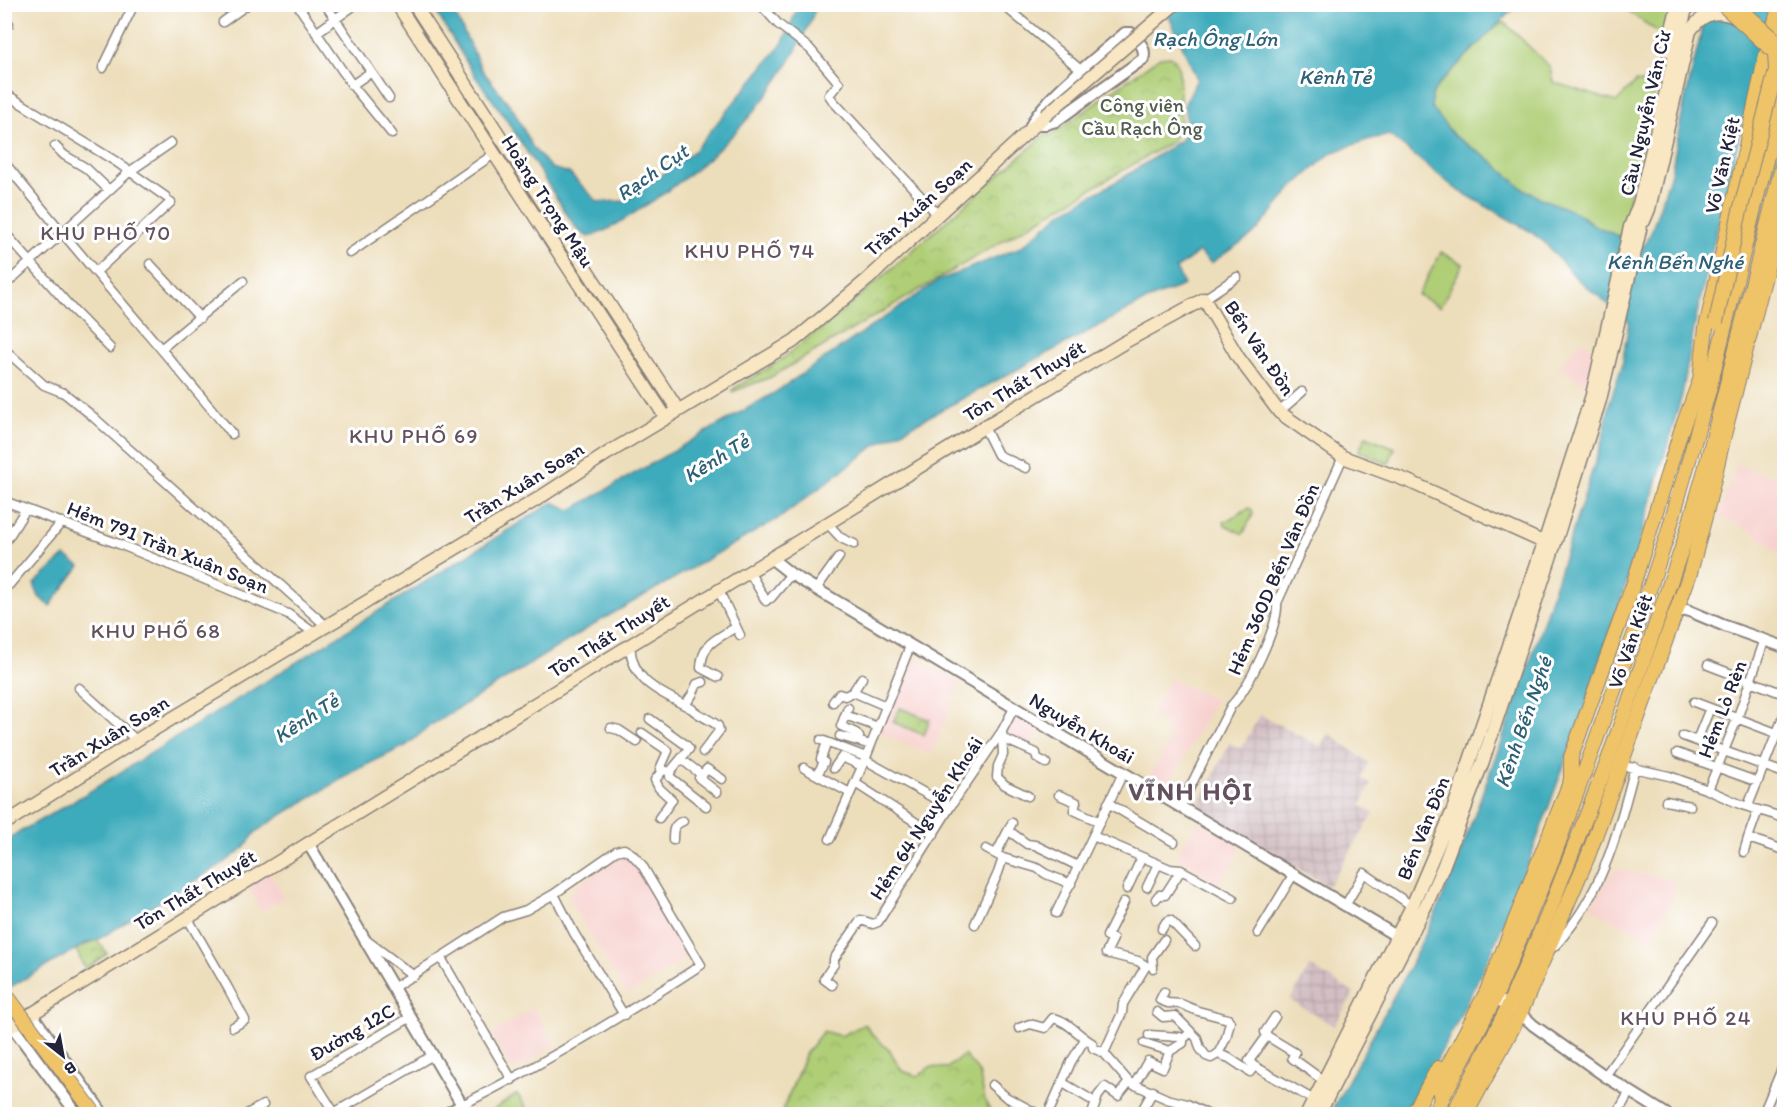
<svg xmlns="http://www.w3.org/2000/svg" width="1789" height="1119" font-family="Itim,sans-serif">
  <defs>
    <pattern id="industrial-grid" width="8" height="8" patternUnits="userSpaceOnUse" patternTransform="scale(1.5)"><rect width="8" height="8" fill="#d2bec3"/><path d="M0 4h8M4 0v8" fill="none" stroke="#b4a3a8"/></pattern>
    <pattern id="park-crowns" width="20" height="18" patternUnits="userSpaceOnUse" patternTransform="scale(1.5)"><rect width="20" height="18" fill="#afce76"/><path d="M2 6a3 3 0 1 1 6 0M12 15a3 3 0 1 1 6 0" fill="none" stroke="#96b167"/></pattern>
  </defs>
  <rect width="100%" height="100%" fill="#fff"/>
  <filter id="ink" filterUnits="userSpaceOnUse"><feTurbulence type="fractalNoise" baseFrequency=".0167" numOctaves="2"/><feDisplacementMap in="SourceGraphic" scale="12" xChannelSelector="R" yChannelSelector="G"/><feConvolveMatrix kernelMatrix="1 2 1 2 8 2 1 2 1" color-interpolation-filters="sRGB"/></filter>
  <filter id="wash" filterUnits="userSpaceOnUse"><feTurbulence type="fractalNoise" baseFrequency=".008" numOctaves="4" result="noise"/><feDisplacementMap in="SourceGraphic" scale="24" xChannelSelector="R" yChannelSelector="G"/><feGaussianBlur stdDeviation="1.35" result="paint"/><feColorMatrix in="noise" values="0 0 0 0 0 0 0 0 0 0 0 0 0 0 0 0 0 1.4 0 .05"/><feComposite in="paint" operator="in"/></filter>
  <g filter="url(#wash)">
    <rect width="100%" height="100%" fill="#eddebb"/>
    <path fill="#f7d0cd" d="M1582 340 1595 352 1587 385 1559 367Z
      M1736 464 1784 482V558L1756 534 1719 516Z
      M908 654 961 682 931 754 877 732Z
      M1170 679 1216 700 1168 786 1149 777 1172 738 1163 733 1168 723 1150 715Z
      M1013 713 1041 729 1030 750 1003 736Z
      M1198 821 1242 847 1219 884 1176 856Z
      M620 857 630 859 635 862 687 954 685 959 630 993 625 992 568 898 578 884Z
      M1618 869 1675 881 1674 894 1651 940 1591 908 1611 873Z
      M270 873 284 897 262 912 247 886Z
      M533 1008 555 1045 518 1069 510 1066 493 1038 495 1032Z"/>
    <path fill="url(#industrial-grid)" d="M1260 715 1320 746 1329 733 1369 763 1362 778 1371 784 1361 805 1374 814 1328 886 1196 809 1230 743 1241 749Z
      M1310 966 1354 993 1334 1026 1290 1000Z"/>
    <path fill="#afce76" stroke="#687858" stroke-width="1.5" d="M1619 5H1680L1671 44 1661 34Z
      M1504 22 1550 67 1553 82 1616 102 1636 82 1657 85 1628 203 1630 227 1628 237 1615 235 1594 225 1584 217 1540 198 1522 188 1492 161 1454 136 1431 107 1432 96 1437 86 1492 29Z
      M1784 111V138L1755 245 1753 246Z
      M1441 252 1463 264 1440 307 1418 295Z
      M1249 508 1252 510 1253 514 1243 534 1225 525 1224 522Z"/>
    <path fill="url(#park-crowns)" stroke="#687858" stroke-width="1.5" d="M1171 56 1176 61 1179 71 1181 122 1173 141 771 377 732 392 733 389 778 362 844 310 1046 134 1050 136 1160 57Z
      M1366 436 1395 448 1388 464 1359 451Z
      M900 708 930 720 924 735 893 722Z
      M97 940 107 953 85 970 76 949Z
      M865 1024 872 1034 890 1051 902 1071 918 1076 930 1067 947 1068 964 1055 979 1072 985 1101 992 1114H904L897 1109 882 1107 863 1114H781L806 1053 823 1031 841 1036Z
      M517 1094 531 1114H487Z"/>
    <path fill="#3dabbc" stroke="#30667c" stroke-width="1.5" d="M432 5H451L482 70 513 109 533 148 551 168 569 173 598 202 626 201 694 151 782 44 799 5H817C784 91 718 161 640 209 623 220 608 232 588 237L580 232 574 225 504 116 475 76Z
      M1164 5H1517L1437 86 1432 96 1431 107 1454 136 1492 161 1522 188 1540 198 1575 212 1594 225 1642 248 1651 233 1671 173 1684 104 1708 5H1770L1696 318 1682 395 1637 551 1580 721 1528 864 1493 948 1456 1024 1408 1114H1330L1409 968 1439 906 1459 857 1530 662 1603 438 1610 401 1622 366 1629 321 1577 279 1544 242 1528 230 1456 189 1389 135 1367 140 1331 153 1293 187 1255 233 1211 263 1199 252 1176 269 1184 285 1147 300 876 445 781 517 598 622 431 725 407 745 356 770 272 821 256 832 244 848 224 863 97 940 87 943 5 990 4 841 84 795 553 502 571 510 774 393 938 281 1021 247 1062 212 1126 176 1181 140 1187 124 1184 106 1197 79Z
      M65 556 80 566 50 606 39 597 34 584Z"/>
  </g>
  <g filter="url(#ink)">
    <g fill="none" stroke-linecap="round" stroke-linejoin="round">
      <defs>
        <path id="minor" d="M297 4 352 85 392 134
          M325 4 389 98
          M760 4 778 24 810 49 839 83 829 95 833 101 938 215
          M1002 4 1082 71
          M4 19 9 24
          M223 22 248 4
          M316 33 356 4
          M103 68 134 4
          M352 85 371 72
          M4 93 115 161 166 197
          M55 146 64 155 86 168 109 190
          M4 162C78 254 157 342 232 434
          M4 232 73 310 110 348
          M350 253 494 154
          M150 264 200 318
          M96 272 171 202
          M4 286 129 172 171 143
          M1204 299 1237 277
          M162 348 243 281
          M4 349 44 385 64 393 90 414 325 625
          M1279 412 1302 392
          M984 427 998 455 1026 468
          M4 501 119 544 288 614 314 633
          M828 524 841 538 854 544
          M4 544 26 509
          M750 573 766 601
          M9 585 62 522
          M816 589 839 557
          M719 591 740 635
          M771 598 791 574
          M630 646C633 685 662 692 692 709 699 716 710 719 718 726L719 731 703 752
          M1708 665 1784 694
          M718 677 701 668C702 642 718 639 736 627
          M79 688 137 741
          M853 692 886 706
          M833 702 839 694 845 696 853 692 862 678
          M1694 702 1784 736
          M685 705 692 695 697 684 703 682
          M848 708 841 726 856 733 859 737 857 740
          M845 715 878 727
          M650 719 686 745 689 749 670 772V777L706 806
          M611 728 619 730 637 742
          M1002 731 1003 755 998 766 997 777 1005 785 1028 796
          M642 733 668 751 660 769 670 772
          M840 736 871 745
          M1683 736 1784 773
          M1002 738 1036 753 1037 758 1046 763
          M821 740 866 757
          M1697 740 1710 708
          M1677 753 1758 782
          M681 759 702 775 699 778 717 792
          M865 760 950 807
          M1620 765 1669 776 1708 790 1742 805 1775 815 1784 819
          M804 768 850 793
          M834 768 842 757 862 766
          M702 775 707 769 722 779
          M817 775 824 762 821 759 827 742
          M855 783 934 834
          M1708 790 1737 719 1765 639
          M1059 795 1076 802 1074 810 1100 822
          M1666 801 1690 806
          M1108 803 1174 842
          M1748 806 1784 715
          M1180 807 1231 706C1248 689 1279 626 1277 603L1343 457
          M1758 810 1748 838 1784 850
          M659 818 672 800 659 788 655 780 663 770
          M1009 831 1027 844 1035 845 1078 866
          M1093 836 1170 869 1181 870 1233 898
          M830 839 865 760 910 646
          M673 840C673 830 673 825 683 821
          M986 849 1003 858 1037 868 1046 874 1071 884
          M1744 852 1748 838
          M996 854 1012 823
          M1147 887 1158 864
          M1127 889 1142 857
          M554 894 574 933 624 1015
          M1156 899 1159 895H1165L1181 870
          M1345 906 1364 873 1412 906
          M1056 913 1123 773
          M187 917 228 988 245 1020 233 1027
          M975 924 998 873 1003 858
          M1162 929 1166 922 1170 920 1195 946
          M1258 933 1293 875
          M1107 936 1124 902
          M366 940 414 976
          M1551 949C1558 944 1563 936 1569 929 1606 882 1620 824 1635 767
          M441 958 512 1080
          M1153 968 1152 957 1164 940
          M832 985 824 979 834 964V959L861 920 873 924 878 922 950 807 1002 731 1014 708
          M393 988 503 917 526 910 554 894 616 851 624 849 632 854 642 865 701 965C623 1016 545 1063 462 1105
          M1164 992 1160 1000 1168 1003 1181 1004 1198 1011 1228 1019 1230 1022 1226 1038 1218 1054
          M1157 1012 1163 1017 1175 1016 1197 1038 1200 1048 1206 1056 1211 1058 1218 1054 1229 1058 1250 1072 1254 1066 1314 1100
          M1019 1028 1030 1024 1045 1028 1053 1018C1067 1020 1079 1036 1092 1043L1093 1048 1104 1053 1129 1082 1167 1099 1187 1104 1207 1114
          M1149 1035 1180 1037 1183 1039
          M1267 1036 1295 1053 1292 1058 1324 1081
          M1144 1043 1170 1051
          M1104 1053 1122 1013 1123 1004 1146 966 1138 961 1106 953 1113 939
          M1254 1066 1249 1061 1267 1036 1265 1032 1275 1017
          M1605 1076 1712 923
          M1063 1083 1090 1099
          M992 1085 1006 1097 1038 1114
          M1134 1085 1148 1061 1163 1068 1170 1051 1183 1043V1039L1190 1033
          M1093 1111 1098 1096 1105 1087 1118 1096 1129 1082
          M334 1113 433 1055
          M247 1114 263 1105
          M335 1114 311 1076 411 1017
          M1048 1114 1071 1062 1085 1039
          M1140 1114 1153 1091
          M1181 1114 1187 1104
          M1617 1114 1630 1091
          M1763 1114 1784 1064"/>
        <path id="tertiary" d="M1031 126C1042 99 1101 54 1125 33H1131C1138 41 1147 48 1143 59L1056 121 1046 124H1037
          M772 559 791 574 1403 940
          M1675 613 1687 610 1725 626 1784 647
          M308 843 462 1105 446 1114
          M1489 993C1500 1001 1526 1017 1533 1025L1605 1076 1666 1114
          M31 1013 103 1114
          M12 1026 77 1114"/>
        <path id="secondary" d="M397 4 666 418
          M414 4 678 410
          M1667 50 1678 4
          M1644 221 1649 209 1690 31C1702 14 1717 8 1736 18
          M4 824 148 733 536 500 608 453 794 341 868 279 1045 116
          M4 1031 984 427 1125 342 1204 299 1238 357 1279 412 1343 457 1408 481 1554 547
          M1307 1114 1412 906 1453 810 1547 534 1592 395 1630 227 1639 204 1687 4
          M1319 1114 1427 903 1443 867 1483 761 1557 537 1600 400 1640 230 1642 210"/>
        <path id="primary" d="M1765 85 1784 75
          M1571 781V757L1633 585 1681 431 1700 380 1706 328 1766 55 1780 4
          M1441 1102 1439 1083 1487 991 1573 775
          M1413 1114 1438 1068
          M1466 1114 1519 1016 1588 856 1690 573 1706 513 1725 431 1784 202"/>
        <path id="trunk" d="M1783 4 1784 11
          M1784 56V31
          M1434 1114 1495 998 1549 869 1636 630 1668 533 1708 394 1774 128 1784 92
          M1453 1114 1508 1007 1548 914 1607 763 1647 650 1685 539 1705 470 1784 159"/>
      </defs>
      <use href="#minor" stroke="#88807b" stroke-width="11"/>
      <use href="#tertiary" stroke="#88807b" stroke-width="14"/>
      <use href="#secondary" stroke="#88807b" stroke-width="15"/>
      <use href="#primary" stroke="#88807b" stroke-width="16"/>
      <use href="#trunk" stroke="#88807b" stroke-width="16"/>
      <use href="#minor" stroke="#fff" stroke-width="8"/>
      <use href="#tertiary" stroke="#fff" stroke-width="10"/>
      <use href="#secondary" stroke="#f9e7c3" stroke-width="12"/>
      <use href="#primary" stroke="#efc469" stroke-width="14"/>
      <use href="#trunk" stroke="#efc469" stroke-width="14"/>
      <defs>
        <path id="secondary-bridge" d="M1045 116 1175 4"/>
        <path id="primary-bridge" d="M1722 4 1780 57
          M1735 4 1784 48
          M1716 322 1739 215 1776 70 1775 53
          M4 992 95 1114"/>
      </defs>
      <use href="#secondary-bridge" stroke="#88807b" stroke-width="15" stroke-linecap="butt"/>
      <use href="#primary-bridge" stroke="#88807b" stroke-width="16" stroke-linecap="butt"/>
      <use href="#secondary-bridge" stroke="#f9e7c3" stroke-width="12"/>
      <use href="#primary-bridge" stroke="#efc469" stroke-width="14"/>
    </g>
  </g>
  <g text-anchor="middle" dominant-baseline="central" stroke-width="6" stroke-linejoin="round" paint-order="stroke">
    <g font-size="20" fill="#535e50" stroke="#fff">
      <text x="1142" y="105">Công viên<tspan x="1142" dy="23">Cầu Rạch Ông</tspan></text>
    </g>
    <g font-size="20" fill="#22223b" stroke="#fff">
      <text transform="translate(1645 113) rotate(-77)">Cầu Nguyễn Văn Cừ</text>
      <text transform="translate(1722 165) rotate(-77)">Võ Văn Kiệt</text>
      <text transform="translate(548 201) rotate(57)">Hoàng Trọng Mậu</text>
      <text transform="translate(918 207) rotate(-42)">Trần Xuân Soạn</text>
      <text transform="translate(1260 348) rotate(56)">Bến Vân Đồn</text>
      <text transform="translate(1024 381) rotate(-31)">Tôn Thất Thuyết</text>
      <text transform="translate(524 483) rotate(-32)">Trần Xuân Soạn</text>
      <text transform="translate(168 547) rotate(22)">Hẻm 791 Trần Xuân Soạn</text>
      <text transform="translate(1273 579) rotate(-67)">Hẻm 360D Bến Vân Đồn</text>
      <text transform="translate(609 636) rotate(-32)">Tôn Thất Thuyết</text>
      <text transform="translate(1630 641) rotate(-71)">Võ Văn Kiệt</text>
      <text transform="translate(1722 709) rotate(-69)">Hẻm Lò Rèn</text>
      <text transform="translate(1082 728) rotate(31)">Nguyễn Khoái</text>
      <text transform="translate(109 736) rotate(-32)">Trần Xuân Soạn</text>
      <text transform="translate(926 818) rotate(-57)">Hẻm 64 Nguyễn Khoái</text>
      <text transform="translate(1423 828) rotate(-68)">Bến Vân Đồn</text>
      <text transform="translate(195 890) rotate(-31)">Tôn Thất Thuyết</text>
      <text transform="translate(352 1032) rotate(-30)">Đường 12C</text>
    </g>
    <g font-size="21" font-style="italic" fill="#2e6075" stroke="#fff">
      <text x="1215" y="38">Rạch Ông Lớn</text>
      <text x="1335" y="76">Kênh Tẻ</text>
      <text transform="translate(652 172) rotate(-35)">Rạch Cụt</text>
      <text x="1675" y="261">Kênh Bến Nghé</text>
      <text transform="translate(716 458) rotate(-32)">Kênh Tẻ</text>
      <text transform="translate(306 718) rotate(-33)">Kênh Tẻ</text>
      <text transform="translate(1523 722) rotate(-71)">Kênh Bến Nghé</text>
    </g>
    <g font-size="21" letter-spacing="1.5" fill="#63525d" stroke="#fff">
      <text x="106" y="232">KHU PHỐ 70</text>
      <text x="750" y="250">KHU PHỐ 74</text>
      <text x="414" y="435">KHU PHỐ 69</text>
      <text x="156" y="630">KHU PHỐ 68</text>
      <text x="1686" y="1017">KHU PHỐ 24</text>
    </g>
    <g font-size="26" font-weight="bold" letter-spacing="1.5" fill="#63525d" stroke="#fff">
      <text x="1191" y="791">VĨNH HỘI</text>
    </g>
  </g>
  <rect width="1789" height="1119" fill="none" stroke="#fff" stroke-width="24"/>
  <g transform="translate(63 1056) rotate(149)" stroke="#ffffff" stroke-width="4.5" paint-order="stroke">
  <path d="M0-4.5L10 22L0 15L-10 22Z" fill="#22223b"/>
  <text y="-9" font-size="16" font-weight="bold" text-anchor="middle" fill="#22223b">B</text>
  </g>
</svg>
